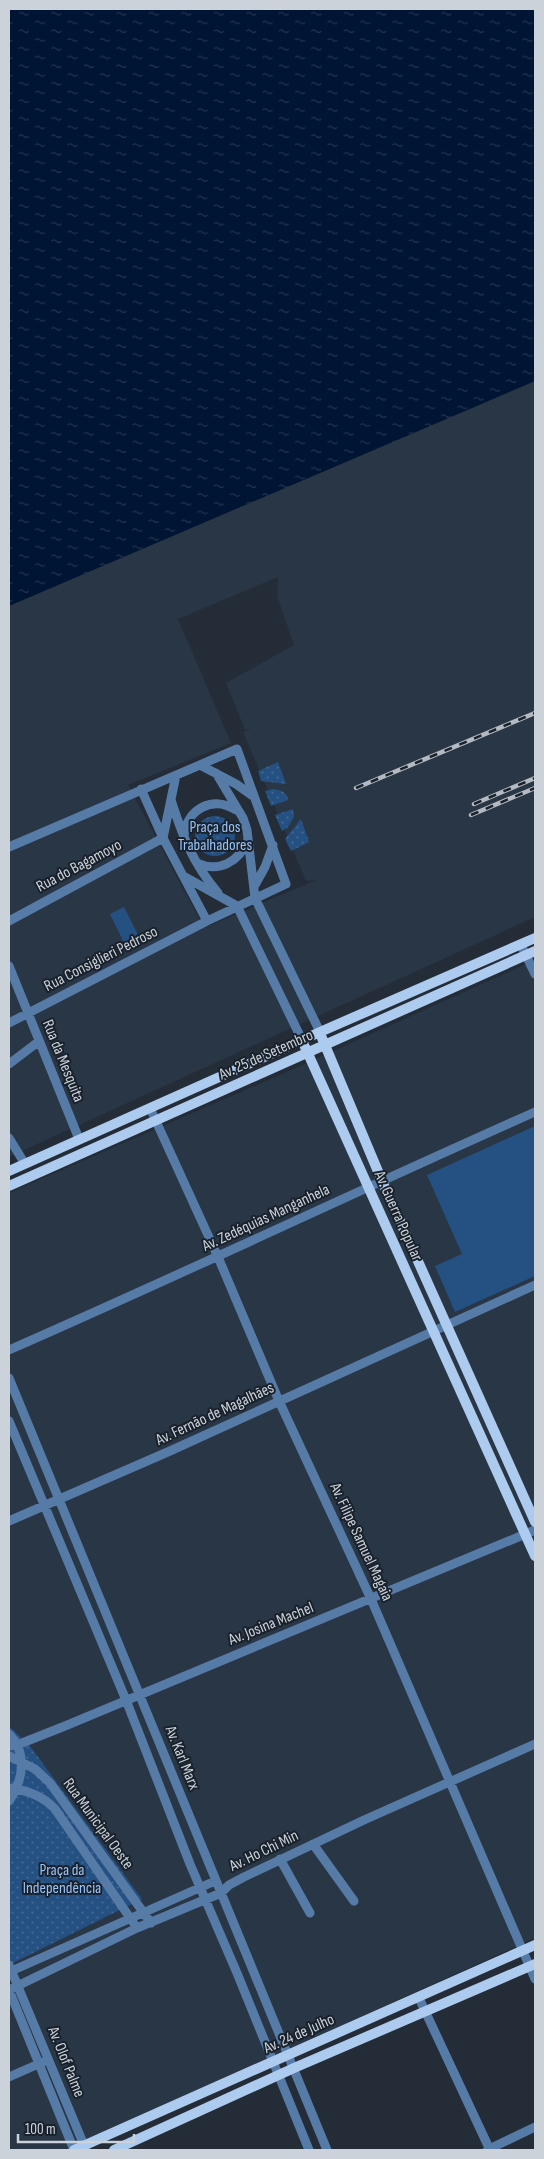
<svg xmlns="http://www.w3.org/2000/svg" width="544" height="2159" font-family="'Sofia Sans Condensed',sans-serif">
  <defs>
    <pattern id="grass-dots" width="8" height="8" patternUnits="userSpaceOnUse" patternTransform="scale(1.25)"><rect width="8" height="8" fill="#245082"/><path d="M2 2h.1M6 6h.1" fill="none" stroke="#436893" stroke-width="1.8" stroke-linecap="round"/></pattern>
    <pattern id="water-ripples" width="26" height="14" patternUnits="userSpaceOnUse" patternTransform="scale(1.25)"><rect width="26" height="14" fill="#001433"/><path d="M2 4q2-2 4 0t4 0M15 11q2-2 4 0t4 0" fill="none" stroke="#243550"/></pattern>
  </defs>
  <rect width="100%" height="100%" fill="#232c37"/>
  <path fill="#293646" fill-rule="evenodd" d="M535 381V917L9 1157V606ZM278 577 277 596 294 645 226 683 245 730 254 726 243 732 306 881 316 880 204 928 128 785 231 743 178 619Z
    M535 960V1938L66 2150H9V1193L298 1067Z"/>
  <path fill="url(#grass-dots)" d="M278 762 286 784 261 781 258 771Z
    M273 789C281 790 287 792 288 800L271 806 265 791Z
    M293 809 294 817 288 827 282 831 275 815Z
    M195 836a20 20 0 1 1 40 0a20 20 0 1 1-40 0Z
    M301 819 309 842 291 851 285 839Z
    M9 1726 30 1746 142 1899 9 1965Z"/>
  <path fill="#245082" d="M124 907 139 937 125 945 110 914Z
    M535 1126V1276L455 1312 435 1266 462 1254 427 1175Z"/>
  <path fill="url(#water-ripples)" d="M9 9H535V381L9 606Z"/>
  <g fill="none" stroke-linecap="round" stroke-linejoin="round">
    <path stroke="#577ba7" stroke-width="9" d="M200 765 236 784 253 796
      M216 773 243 818 247 830 255 898 320 1032
      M141 789 163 838 207 921
      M171 800C183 837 192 862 218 893
      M184 835C187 809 213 795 236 810
      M9 847 237 749 286 884 207 921 9 1023
      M197 863C219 873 239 862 248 840
      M185 877 237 906 302 1040
      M255 885 265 867 273 845
      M9 921 163 838 176 775
      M521 945 535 974
      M9 966 79 1139
      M9 1064 38 1042
      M150 1108 218 1257 279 1401 371 1599 535 1979
      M9 1138 25 1164
      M9 1350C185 1273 359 1190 535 1112
      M9 1378 327 2150
      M9 1421 126 1700 190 1864 237 1973 309 2150
      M9 1521 170 1451 535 1285
      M9 1734C28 1754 23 1780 9 1801
      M9 1746 17 1745 65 1726 535 1530
      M9 1756 35 1769 50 1783 151 1923
      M9 1788C26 1790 43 1796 55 1809L137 1928
      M313 1844 354 1901
      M280 1859 310 1913
      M9 1965 86 2150
      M9 1972 215 1881
      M9 1990 137 1928 221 1893 229 1885 244 1877 364 1820 535 1744
      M9 1990 74 2150
      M419 1998 490 2150
      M9 2077 43 2062
      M487 2150 535 2127"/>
    <path stroke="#adcaef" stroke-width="10" d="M322 1038 382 1181 535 1522
      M305 1047 535 1556
      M9 1171 320 1032 535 938
      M9 1186 535 951
      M74 2150 535 1945
      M114 2150 294 2068 535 1964"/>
    <defs>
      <path id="rail" d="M356 788 535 713
        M474 804 535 778
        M471 815 535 788"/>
    </defs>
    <use href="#rail" stroke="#b4bac2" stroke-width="4.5"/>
    <use href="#rail" stroke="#19222c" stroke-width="2.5" stroke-dasharray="8" stroke-linecap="butt"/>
  </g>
  <g text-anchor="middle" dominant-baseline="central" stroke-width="4" stroke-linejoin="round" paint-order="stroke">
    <g font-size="16" fill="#98c3f8" stroke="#19222c">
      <text x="215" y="827">Praça dos<tspan x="215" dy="18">Trabalhadores</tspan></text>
      <text x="62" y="1870">Praça da<tspan x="62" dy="18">Independência</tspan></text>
    </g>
    <g font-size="16" fill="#ccd2d9" stroke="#19222c">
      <text transform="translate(79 866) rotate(-28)">Rua do Bagamoyo</text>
      <text transform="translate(101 959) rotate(-27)">Rua Consiglieri Pedroso</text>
      <text transform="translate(266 1055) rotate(-24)">Av. 25 de Setembro</text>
      <text transform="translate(63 1061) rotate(68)">Rua da Mesquita</text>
      <text transform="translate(398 1216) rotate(66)">Av. Guerra Popular</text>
      <text transform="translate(266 1218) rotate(-25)">Av. Zedéquias Manganhela</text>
      <text transform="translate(215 1414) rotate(-25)">Av. Fernão de Magalhães</text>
      <text transform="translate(361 1542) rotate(65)">Av. Filipe Samuel Magaia</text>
      <text transform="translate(271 1624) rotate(-22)">Av. Josina Machel</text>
      <text transform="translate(182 1758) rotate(68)">Av. Karl Marx</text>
      <text transform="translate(98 1824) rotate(54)">Rua Municipal Oeste</text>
      <text transform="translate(264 1851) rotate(-26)">Av. Ho Chi Min</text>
      <text transform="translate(299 2034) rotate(-24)">Av. 24 de Julho</text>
      <text transform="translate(66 2062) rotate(68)">Av. Olof Palme</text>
    </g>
  </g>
  <rect width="544" height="2159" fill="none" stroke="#ccd2d9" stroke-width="20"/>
  <path d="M18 2134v8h116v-8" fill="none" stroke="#ccd2d9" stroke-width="2.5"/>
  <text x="25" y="2134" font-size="15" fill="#ccd2d9" stroke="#19222c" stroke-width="4" paint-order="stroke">100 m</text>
</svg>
